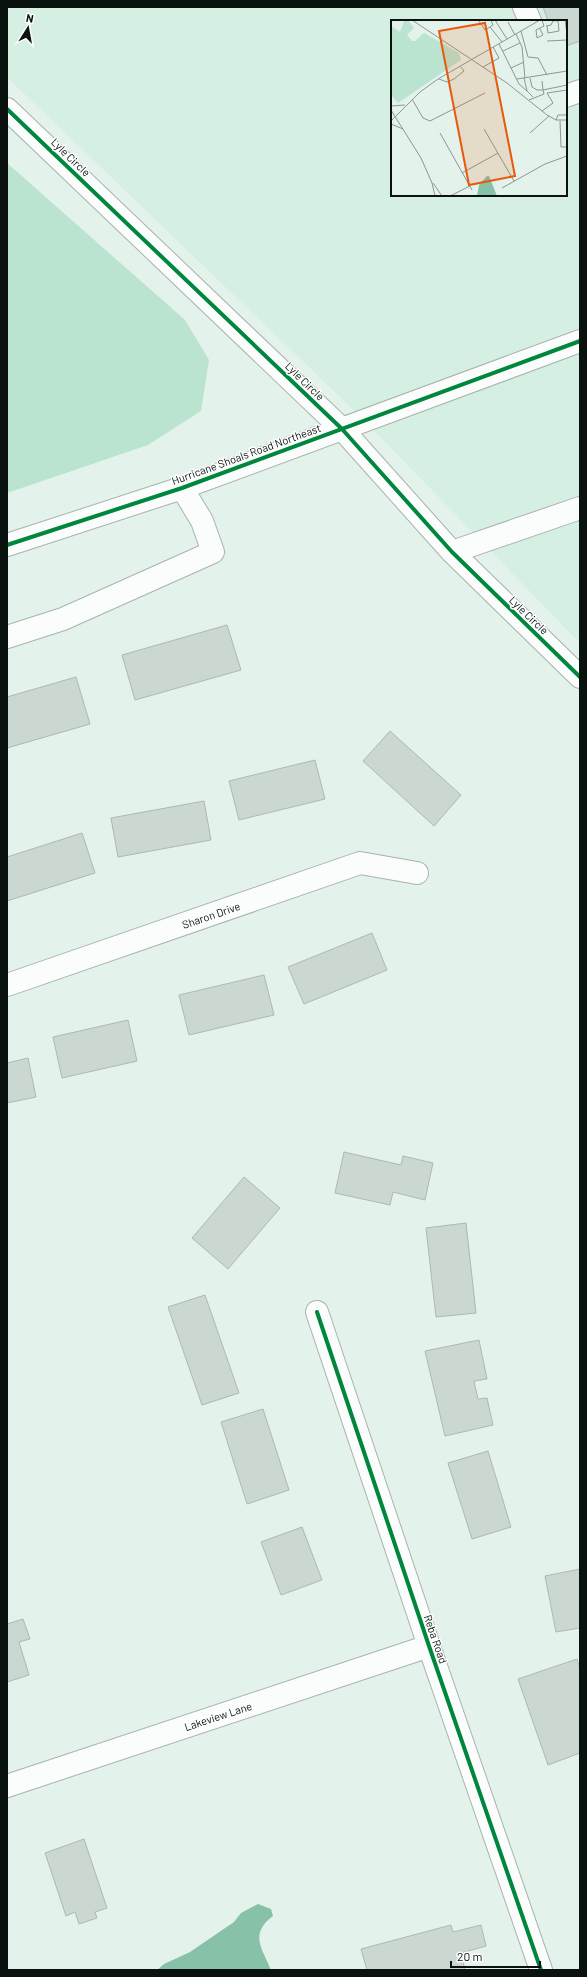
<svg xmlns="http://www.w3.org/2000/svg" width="587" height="1977" font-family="Barlow,sans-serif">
  <rect width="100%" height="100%" fill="#e3f2ea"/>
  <path fill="#d5efe2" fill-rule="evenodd" d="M7 7H580V643L364 420 7 77ZM392 21H566V195H392Z"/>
  <path fill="#bae4d0" d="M7 163 185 320 209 360 201 411 148 445 7 493Z"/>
  <path fill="#87c2a8" d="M258 1904 271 1909 273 1916C249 1934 262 1948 271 1970H157L164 1964 190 1952 234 1922 241 1913Z"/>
  <path fill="#cbd7d1" stroke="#adb9b2" d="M543 7H580V41L566 46V21H548Z
    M227 625 241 670 135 700 122 655Z
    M76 677 90 724 7 748V697Z
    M390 731 461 795 434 826 363 761Z
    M315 760 325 799 239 820 229 781Z
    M204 801 211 840 118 857 111 818Z
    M82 833 95 873 7 901V857Z
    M372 933 387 970 304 1004 288 967Z
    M264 975 274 1015 189 1035 179 995Z
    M128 1020 137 1061 62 1078 53 1037Z
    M28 1058 36 1097 7 1103V1063Z
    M344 1152 401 1165 403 1156 433 1163 425 1200 393 1192 390 1205 335 1193Z
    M244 1177 280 1208 228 1269 192 1238Z
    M466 1223 476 1313 436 1317 426 1228Z
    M205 1295 239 1393 202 1405 168 1307Z
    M479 1340 487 1379 474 1381 478 1399 487 1398 493 1425 445 1436 425 1351Z
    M263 1409 289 1490 247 1504 221 1422Z
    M488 1451 511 1527 472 1539 448 1463Z
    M302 1527 322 1580 281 1595 261 1542Z
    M580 1569V1628L556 1632 545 1576Z
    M23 1619 30 1639 19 1642 29 1675 7 1682V1624Z
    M577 1659 580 1668V1753L548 1765 518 1679Z
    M84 1839 107 1908 95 1912 97 1918 79 1924 75 1912 66 1916 45 1853Z
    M451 1925 453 1932 481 1925 486 1946 461 1953 465 1970H367L361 1949Z"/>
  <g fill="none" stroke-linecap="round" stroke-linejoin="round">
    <defs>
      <path id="minor" d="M524 7 530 21
        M566 96 580 91
        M7 109 342 429 452 552 580 677
        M7 545 182 488 580 341
        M452 552 580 508
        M7 637 63 619 213 552 202 521 182 488
        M7 985 360 863 417 873
        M317 1312 429 1646 541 1970
        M7 1786 429 1646"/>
    </defs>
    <use href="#minor" stroke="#a8b3ae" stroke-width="24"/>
    <use href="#minor" stroke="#fbfdfc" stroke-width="22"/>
    <defs>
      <path id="cycleway" d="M7 109 342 429 452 552 580 677
        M7 545 182 488 580 341
        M317 1312 429 1646 541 1970"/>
    </defs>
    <use href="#cycleway" stroke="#fefefe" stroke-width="6"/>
    <use href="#cycleway" stroke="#00873e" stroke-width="4"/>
  </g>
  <g text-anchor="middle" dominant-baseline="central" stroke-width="3" stroke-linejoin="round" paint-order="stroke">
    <g font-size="11" fill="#09120e" stroke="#fefefe">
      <text transform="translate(71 157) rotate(44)">Lyle Circle</text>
      <text transform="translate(305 381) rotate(44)">Lyle Circle</text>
      <text transform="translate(246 454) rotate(-20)">Hurricane Shoals Road Northeast</text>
      <text transform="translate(529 615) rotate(44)">Lyle Circle</text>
      <text transform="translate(211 915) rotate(-19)">Sharon Drive</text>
      <text transform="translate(436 1639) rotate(71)">Reba Road</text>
      <text transform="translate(218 1716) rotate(-18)">Lakeview Lane</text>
    </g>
  </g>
  <g transform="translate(391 20)">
    <rect width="176" height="176" fill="#e3f2ea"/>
    <path d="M17 0 23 8 16 15 21 21H24L33 13 68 33 70 40 7 83 0 75V6L9 12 13 1Z" fill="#bae4d0"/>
    <path d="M96 156H98L106 176H86L88 165Z" fill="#87c2a8"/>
    <path fill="none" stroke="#8c9892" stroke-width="1" d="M21 0 116 63 156 95 165 100H176M87 0 94 10 99 7M100 0 102 5 99 7 111 22M104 0 116 19M174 0 176 14M117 2 124 15M155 6 160 5 162 1 174 0M156 6 157 13 168 11 167 1M149 9 152 15 146 18 145 10 153 6 151 0M130 11 137 37 147 38 156 55M125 14 131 27 134 58M156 21 176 20M108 24 128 64 136 71M112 31 129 23M92 47 108 38 102 27M120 48 133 42M133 58 136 71 142 77M139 58 141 67 146 70H152L151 61M48 59 56 62 63 59 73 51 70 47M126 59 176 51M156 73 176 70M21 79 32 98 39 101 94 73M138 80 153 74 152 70 176 65M0 86 14 85M0 90 30 138 41 163 44 176M151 91 162 83 156 73M165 100 167 95H176M0 101 29 72 47 59 149 0M169 101 170 127H176M0 104 12 109M93 109 123 161M49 113 81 170M139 113 158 96M71 153 107 133M42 163 51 176M111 168 154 144 176 136M59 176 79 166"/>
    <path fill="#e8590c" fill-opacity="0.15" stroke="#e8590c" stroke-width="2" d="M94 3 124 156 78 165 48 11Z"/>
    <rect width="176" height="176" fill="none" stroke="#09120e" stroke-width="2"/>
  </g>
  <rect width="587" height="1977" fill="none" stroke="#09120e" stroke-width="16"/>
  <g transform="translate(28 28) rotate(11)" stroke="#fefefe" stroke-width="3" paint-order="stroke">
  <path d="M0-3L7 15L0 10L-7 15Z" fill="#09120e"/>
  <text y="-6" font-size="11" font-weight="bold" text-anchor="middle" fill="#09120e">N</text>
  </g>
  <path d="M451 1961v6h89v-6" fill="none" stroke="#09120e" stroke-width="2"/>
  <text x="457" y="1961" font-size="12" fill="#09120e" stroke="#fefefe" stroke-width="3" paint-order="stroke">20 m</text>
</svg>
